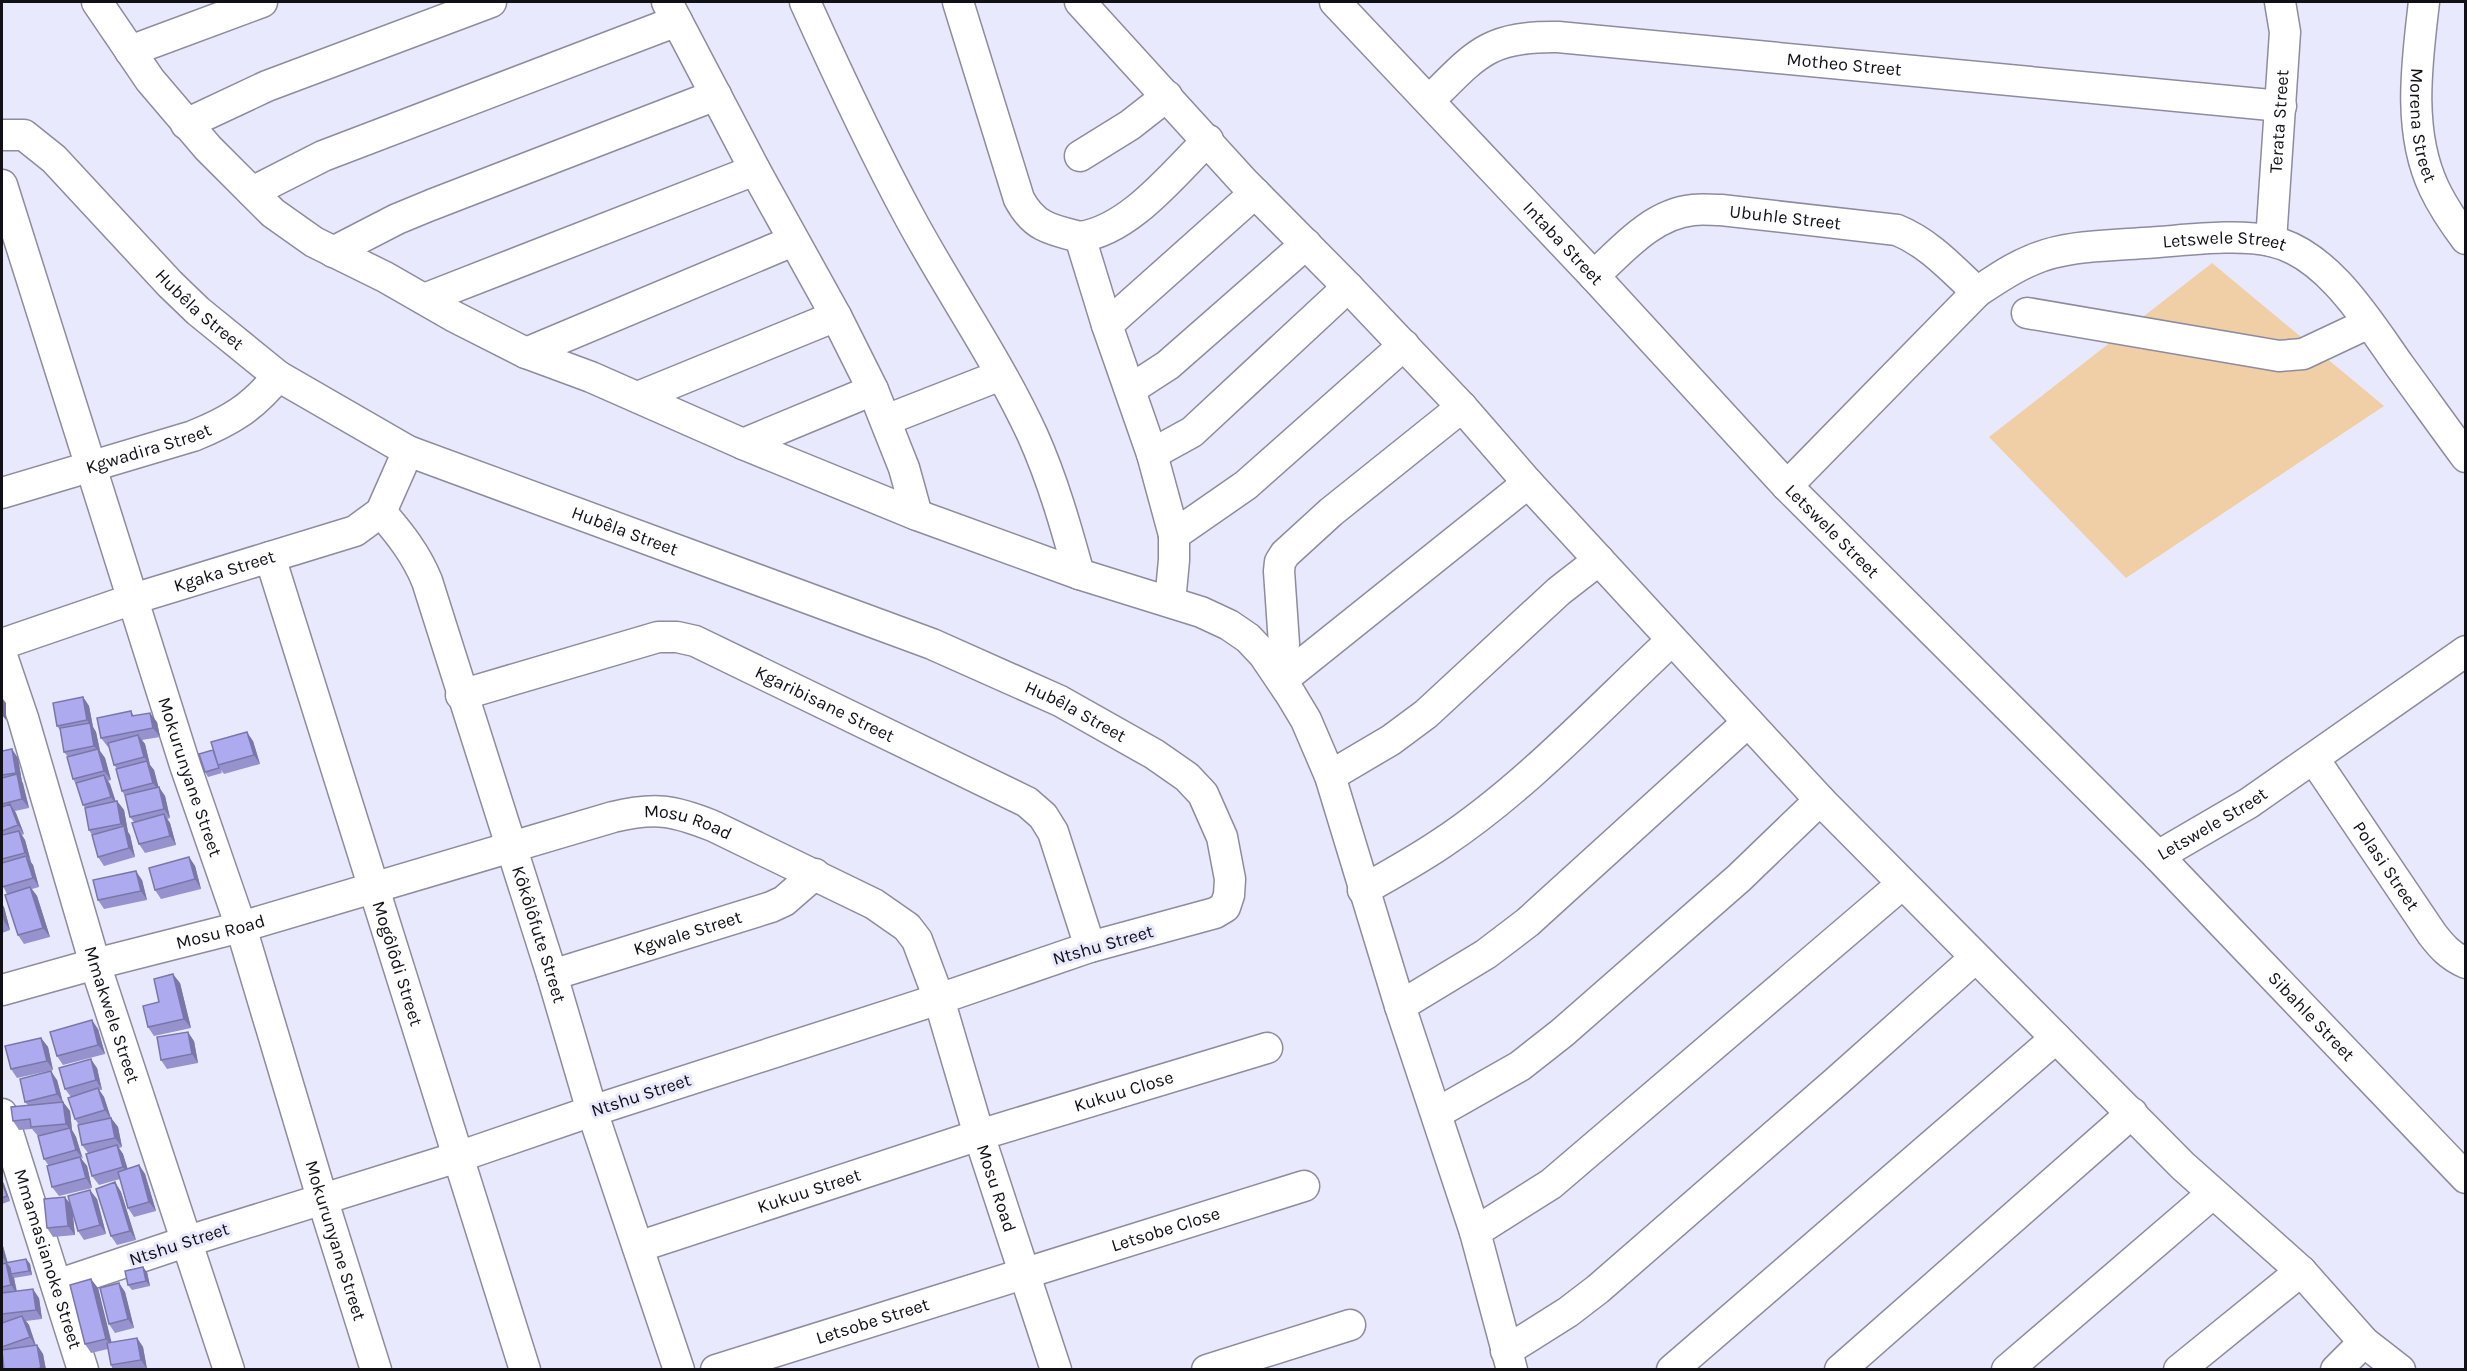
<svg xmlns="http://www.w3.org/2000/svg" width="2467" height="1371" font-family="Karla,sans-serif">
  <rect width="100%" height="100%" fill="#e9e9fd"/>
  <path fill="#f0cea6" d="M2212 263 2384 406 2126 578 1989 437Z"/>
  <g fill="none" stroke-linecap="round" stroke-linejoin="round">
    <defs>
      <g id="minor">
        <path d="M97 2 150 80 208 148 273 213 314 242 385 277 453 316 526 353 591 377 743 444 917 515 1079 574 1201 612 1229 625 1248 638 1264 655 1291 695 1306 720 1330 776 1400 1006 1475 1232 1512 1370"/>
        <path d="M667 2 755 170 836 316 873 390 904 468 917 515"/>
        <path d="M805 2C838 75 872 148 910 218 950 292 998 360 1033 436 1053 481 1066 527 1079 574"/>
        <path d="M958 2 1019 199C1034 227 1051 230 1080 237L1107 325 1152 454 1174 535"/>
        <path d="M1080 2 1244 182 1348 287 1462 407 1528 483 1820 800 2183 1166 2301 1271 2364 1342 2400 1370"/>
        <path id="s1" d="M1335 2 1594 276 1787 486 2158 856 2466 1178"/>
        <path id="s2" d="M2424 2C2417 62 2407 131 2434 188 2443 207 2454 223 2466 239"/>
        <path d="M130 51 262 2"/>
        <path id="s3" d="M1429 101C1476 54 1488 36 1558 37L2281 106"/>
        <path d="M186 124 267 86 491 2"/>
        <path id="s4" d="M2 135H24L54 159 170 284 198 311 278 376 408 451 932 644 1060 701 1154 754 1187 777 1203 794 1222 837 1230 879 1229 895 1225 907 1215 913 1090 947 939 999 592 1111 458 1157 188 1241 57 1285"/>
        <path d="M1080 156 1130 125 1167 96"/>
        <path id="s5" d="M2 185 185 765 241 927 322 1198 376 1370"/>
        <path d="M252 192 323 156 677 21"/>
        <path d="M1080 237C1130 230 1173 174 1208 140"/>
        <path id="s6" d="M2271 241 2285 32 2280 2"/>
        <path d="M333 252 397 219 431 205 716 95"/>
        <path id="s7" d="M1594 276C1622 250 1652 214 1693 210 1702 209 1712 210 1721 210L1897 230C1929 243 1952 269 1977 292"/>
        <path d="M424 299 755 170"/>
        <path d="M2027 313 2279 356 2303 354 2369 323"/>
        <path d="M1107 325 1255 193"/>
        <path d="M526 353 793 241"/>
        <path d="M1131 389 1168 365 1306 244"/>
        <path d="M638 397 836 316"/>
        <path d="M886 420 1001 375"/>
        <path d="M743 444 873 390"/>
        <path d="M1152 454 1192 432 1348 287"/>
        <path id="s8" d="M1787 486 1977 292C1995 280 2012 268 2032 260 2066 245 2108 246 2144 243 2181 241 2235 233 2271 241 2327 253 2368 321 2399 365 2421 395 2443 426 2466 457"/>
        <path id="s9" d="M2 493 193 436C230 421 252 408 278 376"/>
        <path id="s10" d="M381 512C400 534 416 554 427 581L552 975 592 1111 679 1370"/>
        <path id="s11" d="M270 557 525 1370"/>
        <path d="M1170 602 1174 560V535L1246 485 1404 345"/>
        <path id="s12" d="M2 644 133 599 355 531 381 512 408 451"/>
        <path id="s13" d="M2 656 23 718 95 964 229 1370"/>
        <path d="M1278 675 1284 644 1279 571 1280 562 1285 554 1331 512 1462 407"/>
        <path d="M1282 680 1528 483"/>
        <path id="s14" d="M461 695 658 637H677L695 641 1027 802 1043 816 1053 832 1090 947"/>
        <path id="s15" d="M2314 759 2432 934C2442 947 2450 956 2466 963"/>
        <path d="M1330 776 1391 740 1426 714 1559 591 1599 560"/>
        <path id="s16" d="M2158 856 2249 803 2466 651"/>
        <path d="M1363 890C1390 875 1417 860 1442 843 1525 788 1599 708 1672 640"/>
        <path id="s17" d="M552 975 771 907 784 901 815 874"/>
        <path id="s18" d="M2 990 95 964 241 927 613 817C655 807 673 810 713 826L874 904 907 927 917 940 939 999 979 1135 1056 1370"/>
        <path d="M1400 1006 1486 954 1528 922 1748 722"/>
        <path d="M1437 1113 1520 1066 1562 1033 1739 878 1820 800"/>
        <path id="s19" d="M2 1114 83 1370"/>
        <path d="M1475 1232 1551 1184 1901 885"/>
        <path id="s20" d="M638 1247 979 1135 1267 1048"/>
        <path d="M1506 1351 1568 1312 1598 1289 1837 1081 1975 958"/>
        <path id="s21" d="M716 1370 1304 1186"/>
        <path d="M1207 1370 1350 1325"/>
        <path d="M1672 1370 2056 1038"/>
        <path d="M1840 1370 2132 1113"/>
        <path d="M2007 1370 2212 1194"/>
        <path d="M2179 1370 2301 1271"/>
        <path d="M2336 1370 2364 1342"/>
      </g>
    </defs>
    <use href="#minor" stroke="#8c8c9e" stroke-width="33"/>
    <use href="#minor" stroke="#fff" stroke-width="30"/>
  </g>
  <path fill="#9692ce" d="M83 697 89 706 93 727 96 732 100 751 105 758 111 780 108 781 110 784 116 802 117 801 124 810 128 832 130 835 135 857 104 866 98 857 92 835 89 830 85 808 83 805 77 786 73 779 68 757 64 752 60 730 57 726Z
    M131 711 134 716 157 722 160 737 142 740 145 744 150 765 154 770 158 787 165 796 170 818 167 819 170 823 176 845 145 853 139 844 134 822 130 817 125 796 122 791 117 769 114 765 109 746 108 747 101 738Z
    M253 741 260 764 224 774 221 770 222 773 208 777 205 772 213 750Z
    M2 751 18 758 22 782 29 808 15 811 24 834 22 835 25 840 31 862 33 865 39 887 32 889 37 896 50 937 24 944 18 935 7 894 2 884Z
    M189 857 195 866 201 889 161 899 155 890Z
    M142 880 147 900 104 909 98 900Z
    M2 904 4 907 10 930 2 933Z
    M180 983 191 1028 154 1036 148 1027Z
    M98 1029 105 1054 63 1065 57 1056Z
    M41 1038 48 1047 53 1070 17 1078 11 1069Z
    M194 1041 198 1063 167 1069 161 1060Z
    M97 1068 102 1090H99L104 1097 111 1118 118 1127 122 1147 119 1148 123 1154 127 1169 139 1165 145 1174 156 1211 134 1217 128 1208 120 1179 99 1185 92 1176 88 1153 82 1145 79 1125 75 1119 71 1097 65 1089Z
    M57 1080 63 1102 70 1111 72 1130 76 1137 82 1160 87 1166 92 1188 59 1196 52 1187 49 1166 44 1159 38 1136 32 1129 19 1130 13 1121 28 1105 25 1102Z
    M2 1180 4 1184 10 1201 2 1204Z
    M115 1182 121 1192 136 1240 117 1245 111 1236Z
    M97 1199 106 1234 84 1240 78 1231 72 1210 75 1235 53 1237 47 1228 71 1205Z
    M2 1243 3 1246 8 1263 26 1259 30 1264 32 1275 14 1278 17 1291 39 1298 42 1319 26 1321 29 1325 36 1345H37L43 1354 46 1370H4L2 1355Z
    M147 1272 150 1286 132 1290 128 1285Z
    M119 1283 125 1292 134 1328 115 1333 109 1324Z
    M98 1288 111 1343 137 1338 143 1347 147 1369 113 1370 111 1365 108 1349 91 1353 85 1344Z"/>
  <path fill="#7a77a8" d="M83 697 89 706 93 727 96 732 100 751 105 758 111 780 104 771 100 754 94 746 90 725 87 720Z
    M3 699 6 703V720L2 715Z
    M150 713 157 722 160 737 153 728Z
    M247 732 253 741 260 764 254 755Z
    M138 735 145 744 150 765 154 770 160 792 153 783 148 762 144 757Z
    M12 749 18 758 22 782 16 773Z
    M17 774 23 783 29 808 22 799Z
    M104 775 110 784 117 806 111 797Z
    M159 787 165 796 170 818 164 809Z
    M117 801 124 810 128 832 130 835 135 857 129 848 124 827 121 824Z
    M10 804 16 813 24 834 18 825Z
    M164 814 170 823 176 845 170 836Z
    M19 831 25 840 31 862 25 853Z
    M26 856 33 865 39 887 33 878Z
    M189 857 195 866 201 889 195 879Z
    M136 871 142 880 147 900 141 891Z
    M30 887 37 896 50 937 43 928Z
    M2 904 4 907 10 930 4 921 2 913Z
    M173 974 180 983 191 1028 184 1019Z
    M92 1020 98 1029 105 1054 98 1045Z
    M188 1032 194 1041 198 1063 192 1054Z
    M41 1038 48 1047 53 1070 47 1061Z
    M91 1059 97 1068 102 1090 96 1080Z
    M51 1071 57 1080 63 1103 57 1094Z
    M98 1088 104 1097 111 1119 105 1110Z
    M63 1102 70 1111 72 1130 76 1137 83 1159 76 1150 71 1131 66 1124Z
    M111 1118 118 1127 122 1147 115 1138Z
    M117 1145 123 1154 130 1176 123 1167Z
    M80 1157 87 1166 92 1188 86 1178Z
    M139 1165 145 1174 156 1211 149 1202Z
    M2 1180 4 1184 10 1201 7 1196Z
    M115 1182 121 1192 136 1240 130 1231Z
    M90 1190 97 1199 106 1234 100 1225Z
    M65 1197 72 1206 75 1235 68 1226Z
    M2 1243 3 1246 8 1265 2 1256Z
    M26 1259 30 1264 32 1275 29 1271Z
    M6 1263 13 1272 11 1274 14 1278 17 1294 11 1285Z
    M143 1267 147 1272 150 1286 146 1281Z
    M91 1279 98 1288 113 1348 106 1339Z
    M119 1283 125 1292 134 1328 128 1319Z
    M33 1289 39 1298 42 1319 36 1310Z
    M22 1316 29 1325 36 1347 30 1337Z
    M137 1338 143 1347 147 1369 141 1360Z
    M37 1345 43 1354 46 1370H42L41 1368Z"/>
  <path fill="#aeaaf0" stroke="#7a77a8" stroke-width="1.5" d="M83 697 87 720 57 726 53 703Z
    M131 711 132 716 150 713 153 728 101 738 97 718Z
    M90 723 94 746 64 752 60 728Z
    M247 732 254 755 218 765 211 742Z
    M138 735 144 757 114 765 108 743Z
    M12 749 16 773 2 775V751Z
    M98 749 104 771 73 779 67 757Z
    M213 750 219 768 205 772 199 754Z
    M147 761 153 783 122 791 116 769Z
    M17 774 22 799 2 804V778Z
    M104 775 111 797 83 805 76 783Z
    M159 787 164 809 130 817 125 795Z
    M117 801 121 824 89 830 85 808Z
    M10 804 18 825 2 831V807Z
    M164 814 170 836 139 844 132 823Z
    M124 826 129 848 98 857 92 835Z
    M19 831 25 853 2 859V835Z
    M26 856 33 878 2 887V863Z
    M189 857 195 879 155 890 149 868Z
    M136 871 141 891 98 900 93 880Z
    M30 887 43 928 18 935 5 895Z
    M173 974 184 1019 148 1027 143 1006 159 1002 154 979Z
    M92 1020 98 1045 57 1056 50 1032Z
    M188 1032 192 1054 161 1060 157 1037Z
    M41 1038 47 1061 11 1069 5 1046Z
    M91 1059 96 1080 65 1089 59 1068Z
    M51 1071 57 1094 25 1102 20 1079Z
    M98 1088 105 1110 75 1119 68 1098Z
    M63 1102 66 1124 31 1127 30 1119 13 1121 11 1107Z
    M111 1118 115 1138 82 1145 78 1125Z
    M70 1128 76 1150 44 1159 38 1136Z
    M117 1145 123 1167 92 1176 86 1154Z
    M80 1157 86 1178 52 1187 47 1166Z
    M139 1165 149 1202 128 1208 118 1172Z
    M2 1182 7 1196 2 1198Z
    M115 1182 130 1231 111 1236 96 1189Z
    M90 1190 100 1225 78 1231 68 1196Z
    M65 1197 68 1226 47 1228 44 1199Z
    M26 1259 29 1271 11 1274 10 1268 6 1263H5Z
    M6 1263 11 1285 2 1287V1264Z
    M143 1267 146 1281 128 1285 125 1271Z
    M91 1279 106 1339 85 1344 70 1285Z
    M119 1283 128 1319 109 1324 100 1288Z
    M33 1289 36 1310 2 1314V1293Z
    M22 1316 30 1337 2 1347V1323Z
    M137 1338 141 1360 111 1365 107 1343Z
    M37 1345 41 1368 31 1370H4L2 1350Z"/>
  <g text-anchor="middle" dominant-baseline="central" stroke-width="6" stroke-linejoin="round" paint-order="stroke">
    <g font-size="18" fill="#101016" stroke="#e9e9fd">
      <text stroke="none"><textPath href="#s3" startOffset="438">Motheo Street</textPath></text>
      <text stroke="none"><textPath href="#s6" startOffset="120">Terata Street</textPath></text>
      <text stroke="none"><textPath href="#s2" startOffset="124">Morena Street</textPath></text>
      <text stroke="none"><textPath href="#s7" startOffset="214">Ubuhle Street</textPath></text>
      <text stroke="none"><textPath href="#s1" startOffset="332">Intaba Street</textPath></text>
      <text stroke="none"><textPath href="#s8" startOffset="530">Letswele Street</textPath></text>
      <text stroke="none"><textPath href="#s4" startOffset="270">Hubêla Street</textPath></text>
      <text stroke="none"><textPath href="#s9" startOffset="153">Kgwadira Street</textPath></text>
      <text stroke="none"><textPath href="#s4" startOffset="754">Hubêla Street</textPath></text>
      <text stroke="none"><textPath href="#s1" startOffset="726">Letswele Street</textPath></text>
      <text stroke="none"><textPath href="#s12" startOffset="234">Kgaka Street</textPath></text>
      <text stroke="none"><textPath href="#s14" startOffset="387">Kgaribisane Street</textPath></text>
      <text stroke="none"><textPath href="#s4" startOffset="1240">Hubêla Street</textPath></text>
      <text stroke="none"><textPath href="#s5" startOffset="621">Mokurunyane Street</textPath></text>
      <text stroke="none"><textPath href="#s16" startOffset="63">Letswele Street</textPath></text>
      <text stroke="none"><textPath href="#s18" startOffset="712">Mosu Road</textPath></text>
      <text stroke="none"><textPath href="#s15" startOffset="129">Polasi Street</textPath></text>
      <text stroke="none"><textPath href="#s18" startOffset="226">Mosu Road</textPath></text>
      <text stroke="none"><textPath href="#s17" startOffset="142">Kgwale Street</textPath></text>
      <text stroke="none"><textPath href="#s10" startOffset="454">Kôkôlôfute Street</textPath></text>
      <text transform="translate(1103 945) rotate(-16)">Ntshu Street</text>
      <text stroke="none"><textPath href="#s11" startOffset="426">Mogôlôdi Street</textPath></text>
      <text stroke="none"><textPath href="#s13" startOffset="375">Mmakwele Street</textPath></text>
      <text stroke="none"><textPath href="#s1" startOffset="1408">Sibahle Street</textPath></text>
      <text stroke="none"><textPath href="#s20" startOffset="510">Kukuu Close</textPath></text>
      <text transform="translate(641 1095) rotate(-18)">Ntshu Street</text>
      <text stroke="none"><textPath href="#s18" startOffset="1234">Mosu Road</textPath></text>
      <text stroke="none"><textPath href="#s20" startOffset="180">Kukuu Street</textPath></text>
      <text stroke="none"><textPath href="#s21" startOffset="471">Letsobe Close</textPath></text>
      <text stroke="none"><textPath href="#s5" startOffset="1107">Mokurunyane Street</textPath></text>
      <text transform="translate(179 1244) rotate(-18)">Ntshu Street</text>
      <text stroke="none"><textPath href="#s19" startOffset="152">Mmamasianoke Street</textPath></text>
      <text stroke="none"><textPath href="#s21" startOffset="164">Letsobe Street</textPath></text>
    </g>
  </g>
  <rect width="2467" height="1371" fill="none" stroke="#101016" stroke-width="6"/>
</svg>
